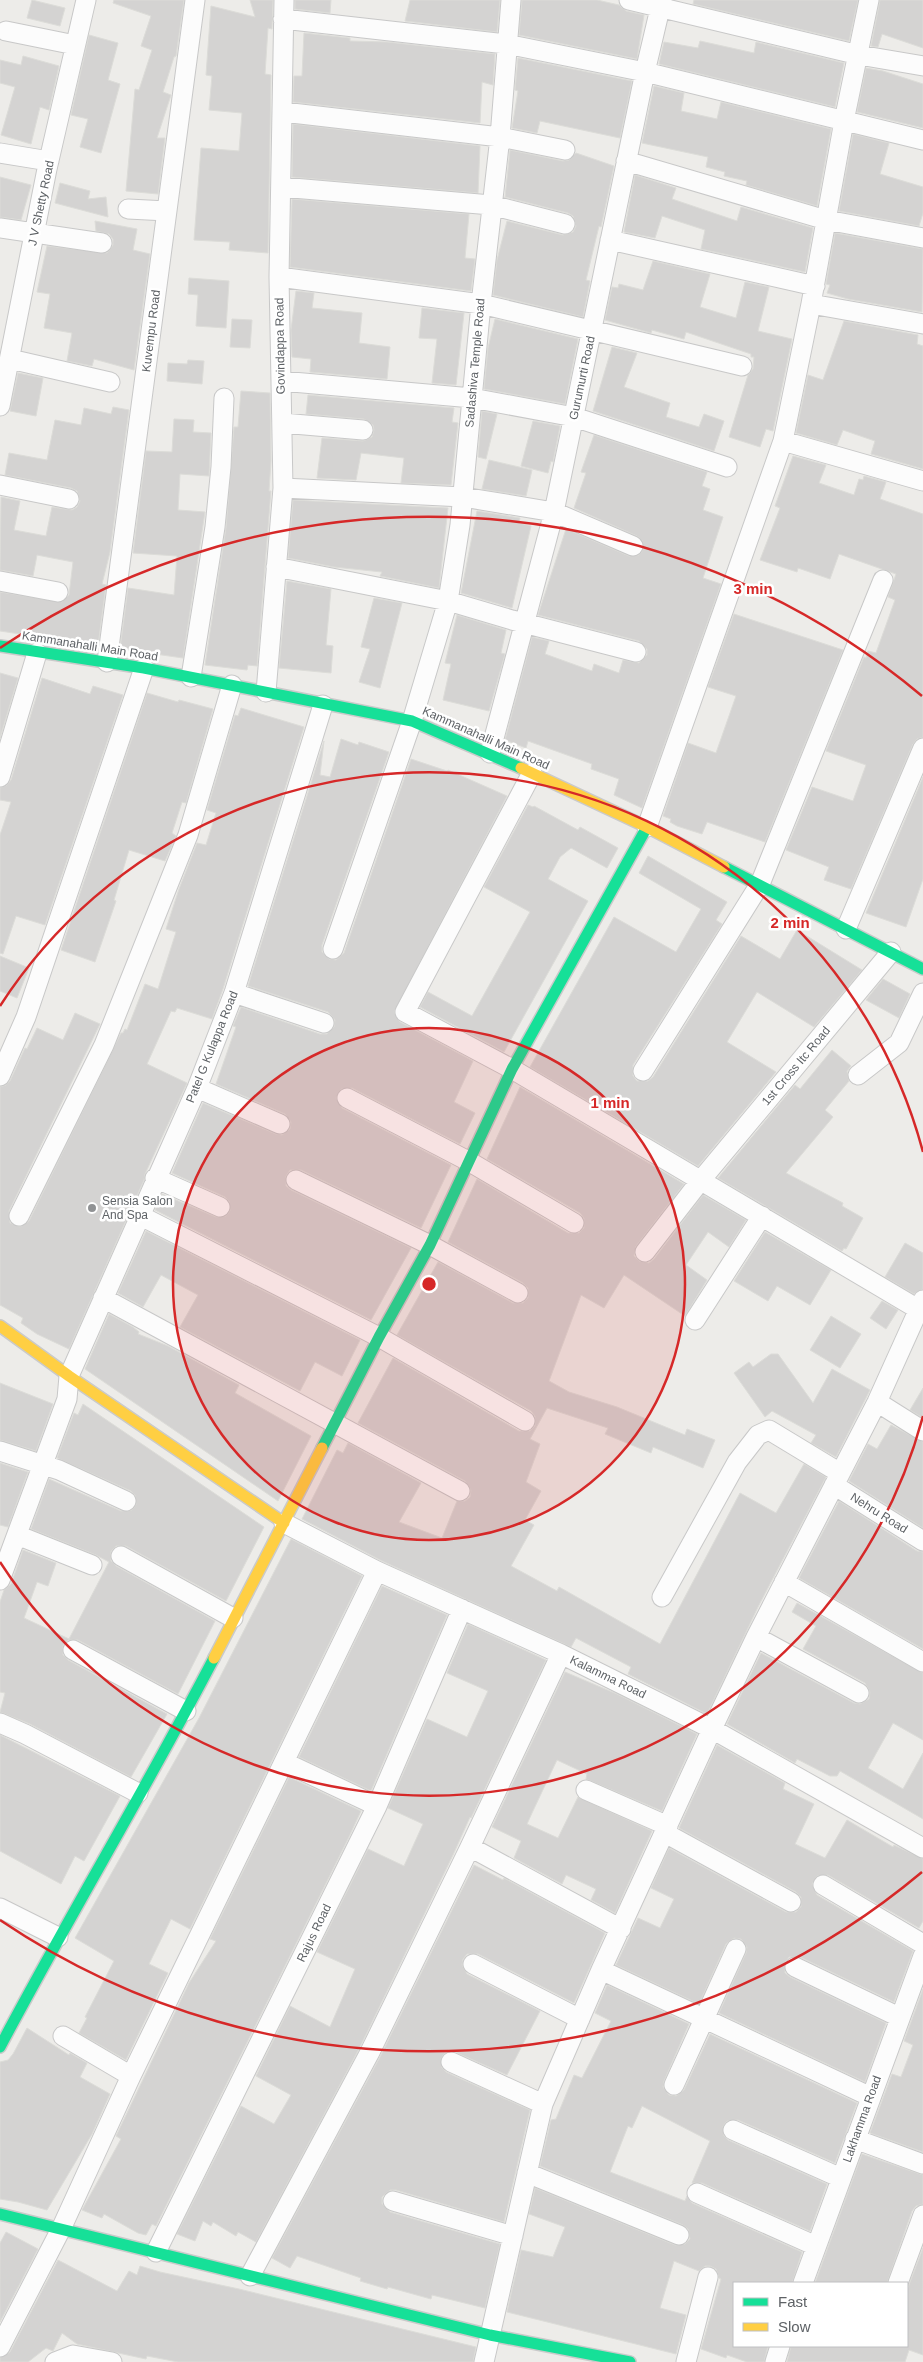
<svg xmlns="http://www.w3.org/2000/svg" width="923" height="2362" font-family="Helvetica,sans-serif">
  <rect width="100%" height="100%" fill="#edece9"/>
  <path fill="#d4d3d2" stroke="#dcdcd8" d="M32 0 65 8 60 26 27 18Z
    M114 0H184L176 56 174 57 163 92 171 95 157 138H165L158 194 126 191 135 89 139 90 152 50 141 46 151 16 113 3Z
    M250 0H273L272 29 268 28 265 74 271 75 268 253 229 250 230 242 194 240 201 148 239 151 242 113 209 110 212 76 206 75 211 6 255 17Z
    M295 0H331L330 13 295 9Z
    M410 0H500L497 32 405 21Z
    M522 0H597L619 5 626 11 644 15 637 59 519 35Z
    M694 0H858L849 41 693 4Z
    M880 0H923V48L882 34 878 47 871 46Z
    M304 33 350 38V41L387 42 495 54 493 85 482 82 480 123 293 102 294 76H302Z
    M89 35 118 43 108 80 120 84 101 153 80 147 88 119 71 115Z
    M700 41 754 53 756 42 844 63 835 107 659 64 664 42 698 48Z
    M23 56 59 66 49 110 40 107 31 144 1 135 15 87 0 83V60L21 65Z
    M518 58 632 81 620 138 540 121 537 133 512 128 518 91 515 90Z
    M866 68 883 71 923 84V128L857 112Z
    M654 86 684 93 681 111 717 119 721 102 831 129 817 206 746 185 747 181 724 176 725 172 706 167 708 157 642 143Z
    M293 124 480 146 478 193 292 177Z
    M853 134 889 143 880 174 923 187V213L919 226 839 211Z
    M510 150 563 161 569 160 576 153 614 166 601 227 599 226 586 280 590 281 583 317 493 295 497 260 507 221 563 235 573 232 576 226 573 216 568 213 505 197Z
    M635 175 676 188 672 199 737 221 741 207 813 228 805 272 701 249 705 230 662 216 655 238 624 232Z
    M0 177 31 185 21 220 0 217Z
    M60 183 90 191 88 199 106 197 108 217 55 203Z
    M292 199 469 214 465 258 475 259 471 291 290 267Z
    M95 221 137 229 133 250 150 254 134 370 94 359 92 366 67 361 72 333 44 328 50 294 37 292 47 246 107 253 113 245V239L109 234 96 231Z
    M835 233 923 249 922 312 848 299 827 293 830 285 826 284Z
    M653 261 710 274 700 307 736 318 745 282 769 287 758 331 792 339 773 431 766 429 760 447 729 437 748 375 753 369 754 357H751V354L686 332 684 339 652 330 651 333 605 320 612 287 618 288 619 284 643 290Z
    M189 278 229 281 226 328 196 326 198 295 188 294Z
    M296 291 314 293 312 308 362 313 359 343 390 347 387 379 310 372 311 359 292 357 291 330Z
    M422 308 464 313 456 385 432 383 437 339 419 338Z
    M232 319 252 320 250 348 230 347Z
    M495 319 578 339 565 404 484 389 488 348Z
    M844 321 918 335 917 344 923 346V469L871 454 875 441 843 430 837 445 796 433 808 375 823 380Z
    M612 347 637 353 624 387 670 403 666 417 699 427 704 414 724 421 714 451 593 411Z
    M188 360 204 361 202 384 167 381 168 363 187 364Z
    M18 373 43 378 36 416 10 411Z
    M241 391 270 393 271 461 269 491H271L257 666 248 665 247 670 205 665 226 528 234 427H238Z
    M308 395 454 408 452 422 458 423 451 485 401 483 404 458 361 453 356 480 317 478 322 438 363 441 372 437 374 430 373 425 364 419 306 414Z
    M113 407 129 410 110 552 102 584 106 585 98 645 53 636V639L0 631V592L62 602 69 595 73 562 37 555 33 576 0 570 1 497 20 501 14 530 46 536 52 507 72 510 77 507 80 501 77 491 71 488 5 475 9 453 47 460 55 420 81 425 84 408 111 414Z
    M482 411 497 414 486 459 478 457Z
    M174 419 194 420 193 432 211 433 209 476 180 474 178 510 205 512 183 658 120 649 128 588 174 595 177 556 133 553 146 451 172 452Z
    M533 421 560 426 553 462 551 461 548 473 521 466Z
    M594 435 707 472 702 486 710 489 703 510 723 517 703 578 721 584 642 808 614 795 619 779 591 769 592 764 528 741 526 748 505 740 532 637 549 641 545 654 592 671 594 664 619 673 623 660 639 663 647 655V649L639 641 538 615 566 529 629 556 639 555 643 550 642 540 637 536 574 508 586 473 581 472Z
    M793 456 826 465 819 483 854 495 859 479 863 480 864 476 886 482 880 499 923 514V737L917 739 913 744 851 889 824 880 829 867 786 850 812 787 853 801 866 765 826 751 864 657 866 658 868 651 876 653 895 600 888 597 896 574 839 554 830 579 798 568 797 572 760 560 780 508 775 506Z
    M489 460 532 470 526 496 482 489Z
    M293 500 448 508 439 588 380 576 382 572 334 567 288 558Z
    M477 511 520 518 519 523 531 526 512 608 461 593Z
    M287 581 331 589 326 645 333 646 331 673 279 668Z
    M374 598 402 603 380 688 359 682 370 649 361 647Z
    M734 614 843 650 765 842 707 822 702 834 677 826 670 822 671 819 663 816 688 743 716 753 736 696 708 687Z
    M457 615 506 630 501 653 505 654 489 711 443 700 451 664 445 663Z
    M0 673 18 678 0 738Z
    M42 678 90 694 93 686 123 695 45 925 16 916 3 954 0 953V835L11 802 0 800V788L7 785 11 780Z
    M147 693 178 702 179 700 213 709 186 803 182 802 172 833 176 836 165 861 129 850 114 900 116 901 95 962 61 950Z
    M241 708 304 727 223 989 212 1019 177 1008 175 1012 171 1011 147 1064 187 1083 145 1174 144 1180 69 1349 37 1334 21 1323 23 1318 0 1305V1087L6 1085 10 1081 25 1048 27 1049 37 1028 63 1040 75 1013 100 1024 9 1211 10 1223 20 1227 29 1221 121 1033H123L125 1029 127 1030 145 984 158 989 176 932 166 929 179 889 197 843 206 845 216 813 207 810 235 715 238 716Z
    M341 739 358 745 359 742 389 752 322 945V952L329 959 336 960 344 953 411 759 447 771 448 770 507 796 394 1012 400 1022 473 1061 454 1102 475 1113 460 1144 352 1088 341 1089 336 1098 342 1108 451 1165 421 1228 301 1170H290L286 1176V1186L291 1190 411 1248 371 1320 155 1210 162 1194 216 1217 226 1216 230 1211 229 1201 225 1197 172 1173 203 1103 276 1134 282 1135 290 1129 291 1122 285 1114 216 1084 236 1027 233 1026 241 1007 320 1034H327L334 1027 335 1020 328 1012 248 986 324 741 320 775 330 777Z
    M923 777V879L906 927 866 913Z
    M528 805 533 807 534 806 578 830 580 827 618 848 607 868 571 848 560 857 548 879 588 901 504 1052 420 1007 428 992 472 1016 530 912 484 887Z
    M648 856 727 902 716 920 722 924 633 1065V1076L637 1081H648L653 1077 741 936 780 959 797 930 862 970 814 1027 757 992 727 1042 776 1072 698 1166 530 1067 614 917 676 952 701 909 639 873Z
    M0 956 29 968 17 998 0 991Z
    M883 979 910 994 899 1018 866 1000Z
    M832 1050 851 1066 847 1071 849 1081 825 1110 833 1117 786 1173 843 1203 842 1206 863 1218 846 1249 844 1248 842 1251 718 1178 795 1085 800 1089Z
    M520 1087 684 1184 636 1246 634 1256 639 1261 649 1263 654 1259 703 1195 746 1220 729 1247 708 1232 686 1265 707 1280 685 1316 624 1275 604 1308 581 1295 549 1381 569 1392 617 1407 685 1435 687 1429 715 1440 703 1468 653 1447 651 1453 605 1434 608 1428 547 1408 530 1439 540 1444 526 1482 541 1491 525 1520 534 1525 511 1566 557 1591 559 1587 660 1644 740 1493 776 1513 804 1464 826 1477 758 1607 707 1714 628 1674 631 1667 576 1638 571 1647 382 1561 302 1519 337 1450 343 1453 348 1443 421 1483 399 1522 442 1538 457 1501H465L470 1497 471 1490 465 1481 358 1423 393 1358 519 1431H530L535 1426V1416L531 1411 397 1335 438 1262 513 1303H523L528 1298V1288L523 1283 448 1242 477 1179 568 1233H579L584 1228V1218L580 1213 487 1159Z
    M146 1231 360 1340 342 1376 315 1362 300 1391 180 1327 198 1295 161 1275 143 1307 118 1293Z
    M765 1232 831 1270 810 1305 777 1286 768 1301 734 1281Z
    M905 1243 923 1253V1289L914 1294 885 1277Z
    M882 1301 898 1310 886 1329 870 1318Z
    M109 1314 133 1327 139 1332 138 1334 168 1346 239 1385 235 1393 311 1436 278 1501 85 1369Z
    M831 1316 861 1334 840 1368 810 1350Z
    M771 1354H778L813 1403 832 1369 870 1390 836 1457 811 1443 816 1435 772 1411 765 1417 734 1373 749 1362 753 1367Z
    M0 1383 53 1404 36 1451 0 1440Z
    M923 1388V1418L910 1410Z
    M83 1404 264 1527 226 1601 126 1546H116L111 1551V1561L116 1566 215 1621 178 1694 78 1640H68L63 1645V1655L68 1660 167 1714 131 1777 30 1724 0 1712 5 1693 0 1692V1602L4 1590 11 1584 23 1550 56 1563 48 1586 37 1582 24 1618 69 1639 109 1562 96 1555 31 1529 49 1479 121 1511 132 1510 136 1505 135 1495 131 1491 57 1458 74 1413 78 1415Z
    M891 1425 923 1442V1528L849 1481 868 1444 877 1449Z
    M0 1463 28 1472 8 1527 0 1525Z
    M839 1501 917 1551 923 1552V1649L799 1578Z
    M291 1539 362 1576 190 1929 171 1919 149 1964 168 1973 126 2060 79 2033 87 2018 85 2017 114 1961 75 1938 199 1718Z
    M382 1586 447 1615 371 1791 299 1757Z
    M797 1603 923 1673V1740L893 1723 868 1768 903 1789 923 1753V1819L840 1771 837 1776H830L797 1759 795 1763 727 1724 761 1653 854 1703 860 1704 869 1699 870 1692 865 1683 803 1649 816 1626 792 1612Z
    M468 1624 546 1660 471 1818 470 1817 453 1855 360 2047 256 2242 238 2232 236 2236 213 2222 211 2226 203 2221 195 2241 177 2234 241 2106 274 2124 291 2095 256 2076 290 2006 330 2027 355 1969 317 1952 368 1849 404 1866 423 1824 388 1808 427 1719 467 1737 488 1691 447 1673Z
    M565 1672 617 1694 697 1734 662 1811 586 1779 587 1774 557 1760 532 1813 527 1824 558 1838 578 1797 652 1831 615 1913 591 1900 596 1889 566 1875 562 1884 514 1858 521 1841 492 1827Z
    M0 1735 120 1796 84 1861 75 1856 61 1884 0 1851Z
    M717 1745 785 1783 783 1789 814 1804 795 1844 825 1858 847 1820 893 1847 894 1845 923 1859V1921L919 1928 828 1875 817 1876 812 1884 817 1895 913 1951 894 2002 800 1957H789L785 1963V1973L790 1977 886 2023 865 2082 719 2013 746 1953 747 1947 741 1939 734 1938 726 1944 699 2004 616 1965 638 1918 660 1928 674 1899 651 1888 669 1848 786 1912H796L801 1907V1897L796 1892 679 1828Z
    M289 1777 361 1811 348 1839 156 2226 152 2224 146 2235 138 2233 104 2214 102 2218 82 2210 121 2139 116 2136 189 1983 216 1941 210 1939Z
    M474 1865 503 1880 504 1878 605 1933 574 2003 478 1954H467L463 1959 462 1965 467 1974 540 2011 507 2075 455 2052 445 2053 441 2058 442 2068 446 2072 530 2110 504 2222 396 2190H390L382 2197V2204L390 2212 500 2244 485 2308 432 2295 431 2299 388 2287 387 2289 360 2281 361 2278 297 2256 290 2268 272 2258 380 2057Z
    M607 1985 689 2024 664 2081 663 2087 669 2095 676 2096 684 2090 710 2034 857 2103 835 2163 738 2120 727 2121 723 2126 724 2136 728 2140 827 2184 810 2231 702 2183H692L710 2141 642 2106 632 2128 628 2126 610 2172 685 2201 687 2196 692 2203 802 2252 792 2283H734V2346H768L764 2362H747L727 2355 726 2358 701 2349 721 2279 719 2278 716 2269 710 2266H705L699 2271 674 2261 660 2308 686 2315 676 2354 507 2312 521 2250 553 2257 565 2227 529 2214 535 2188 675 2245 685 2244 690 2239 688 2229 683 2225 540 2166 551 2120 556 2119 574 2075 582 2078 611 2021 595 2013Z
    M923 1989V2152L870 2133 892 2074 901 2077 913 2045 904 2041Z
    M27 2028 69 2055 70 2053 87 2063 80 2077 110 2094 92 2134 47 2210 18 2202 0 2199V2062L8 2060 13 2054Z
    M862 2154 923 2175V2204L916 2206 912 2211 887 2283H815Z
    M6 2232 38 2249 0 2322V2243Z
    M923 2248V2355L909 2350 905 2362H787L791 2346H907V2290Z
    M58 2260 117 2291 129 2271 137 2275 140 2266 160 2272 239 2289 476 2347 473 2362H178L147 2356 146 2359 77 2344 62 2333 53 2351 46 2348 28 2362H0V2358L10 2352Z"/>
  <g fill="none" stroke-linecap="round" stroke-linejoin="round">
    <defs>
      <path id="street" d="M629 0 859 55 923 66
        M283 19 506 44 645 72 923 140
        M6 31 75 45
        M283 112 500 137 565 150
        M0 153 49 161
        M626 161 826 220 923 238
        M281 187 491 205 565 224
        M128 209 167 211
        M0 228 102 243
        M610 240 815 286
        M279 277 481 304 742 366
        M811 304 923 324
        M10 359 110 382
        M281 381 472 398 574 417 727 467
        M0 406 47 169 86 0
        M282 423 363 430
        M783 441 923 481
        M0 485 69 499
        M283 488 463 497 554 512 633 546
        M276 567 448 601 512 620 636 652
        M0 581 58 592
        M107 662 195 0
        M191 677 215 527 221 467 224 398
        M266 692 283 488 279 277 284 0
        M490 753 554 512 645 72 662 0
        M532 773 405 1012 512 1069 923 1312
        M0 777 37 653
        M647 827 783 441 811 304 844 121 869 0
        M846 929 923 748
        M333 949 412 721 448 601 460 525 481 304 500 137 511 0
        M234 993 324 1023
        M643 1071 760 884 883 580
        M858 1075 899 1043 923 993
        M0 1076 26 1017 144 668
        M197 1088 280 1124
        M347 1098 470 1162 574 1223
        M155 1178 220 1207
        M296 1180 430 1245 518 1293
        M139 1215 379 1337 525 1421
        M19 1216 104 1045 188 835 232 685
        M645 1252 701 1180 891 952
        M103 1298 460 1491
        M695 1320 762 1216
        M877 1402 923 1431
        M0 1451 59 1470 126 1501
        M834 1485 923 1541
        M284 1523 377 1571 561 1654 712 1729 923 1848
        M17 1535 92 1565
        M121 1556 233 1618
        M0 1580 67 1399 69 1376 197 1088 234 993 323 705
        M784 1582 923 1662
        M662 1597 737 1462 758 1435 769 1430 840 1473
        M756 1637 859 1693
        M73 1650 186 1711
        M0 1723 25 1734 138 1793
        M284 1762 377 1806
        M586 1790 668 1826
        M665 1833 791 1902
        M470 1847 621 1929
        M823 1885 923 1944
        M0 1908 58 1937
        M473 1964 580 2019
        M795 1967 899 2017
        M601 1970 871 2097
        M63 2036 131 2076
        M451 2062 543 2104
        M674 2085 736 1949
        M733 2130 841 2178
        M855 2139 923 2164
        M527 2173 679 2235
        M697 2193 816 2246
        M393 2201 513 2236
        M156 2252 377 1806 462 1609
        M250 2276 370 2052 470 1847 561 1654
        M803 2283 923 1956
        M898 2283 923 2215
        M0 2347 61 2229 131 2076 377 1571
        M55 2362 73 2355 112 2362
        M484 2362 543 2104 601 1970 712 1729 756 1637 877 1402 923 1300
        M686 2362 708 2277
        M775 2362 780 2346"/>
      <path id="fast" d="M0 646 144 668 412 721 521 768
        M724 867 923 969
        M322 1448 379 1337 430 1245 512 1069 647 827
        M0 2047C69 1916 146 1789 214 1658
        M0 2214 490 2335 630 2362"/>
      <path id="slow" d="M521 768 647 827 724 867
        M0 1326 69 1376 284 1523
        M214 1658 322 1448"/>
    </defs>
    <use href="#street" stroke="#c8c8c8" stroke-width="21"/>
    <use href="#fast" stroke="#cacaca" stroke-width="14"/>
    <use href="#slow" stroke="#cacaca" stroke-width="14"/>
    <use href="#street" stroke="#fcfcfc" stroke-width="19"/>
    <use href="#fast" stroke="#16e098" stroke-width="11"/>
    <use href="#slow" stroke="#ffcf43" stroke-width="11"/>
  </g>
  <circle cx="429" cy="1284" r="256" fill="#d62828" fill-opacity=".12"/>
  <g fill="none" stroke="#d62828" stroke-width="2.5">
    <circle cx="429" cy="1284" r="256"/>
    <path d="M923 1416A511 511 0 0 1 0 1562M0 1006A511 511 0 0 1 923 1152"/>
    <path d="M922 1872A767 767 0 0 1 0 1920M0 648A767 767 0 0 1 922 696"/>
  </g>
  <circle fill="#909294" stroke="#fff" stroke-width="2" cx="92" cy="1208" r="5"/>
  <g text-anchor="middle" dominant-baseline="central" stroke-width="5" stroke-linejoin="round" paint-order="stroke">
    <g font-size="12" fill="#5e6266" stroke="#fff">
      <text transform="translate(41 203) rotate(-78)">J V Shetty Road</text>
      <text transform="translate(151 331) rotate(-83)">Kuvempu Road</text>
      <text transform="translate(280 346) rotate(-91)">Govindappa Road</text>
      <text transform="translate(475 363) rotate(-85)">Sadashiva Temple Road</text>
      <text transform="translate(582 378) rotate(-78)">Gurumurti Road</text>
      <text transform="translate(90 646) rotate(9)">Kammanahalli Main Road</text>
      <text transform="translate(486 738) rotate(24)">Kammanahalli Main Road</text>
      <text transform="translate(212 1047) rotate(-68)">Patel G Kulappa Road</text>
      <text transform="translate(796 1066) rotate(-50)">1st Cross Itc Road</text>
      <text transform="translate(879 1513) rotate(32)">Nehru Road</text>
      <text transform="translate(608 1677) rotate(26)">Kalamma Road</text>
      <text transform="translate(314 1933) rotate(-64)">Rajus Road</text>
      <text transform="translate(862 2119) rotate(-70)">Lakhamma Road</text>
    </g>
    <g font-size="12" fill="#5e6266" stroke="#fff" text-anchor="start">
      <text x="102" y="1201">Sensia Salon<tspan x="102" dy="14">And Spa</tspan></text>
    </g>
  </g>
  <circle cx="429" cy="1284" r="8" fill="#d62828" stroke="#fff" stroke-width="2.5"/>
  <g font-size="15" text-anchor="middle" font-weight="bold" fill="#d62828" stroke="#fff" stroke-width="5" stroke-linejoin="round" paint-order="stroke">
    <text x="753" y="594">3 min</text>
    <text x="790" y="928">2 min</text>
    <text x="610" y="1108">1 min</text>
  </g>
  <rect x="733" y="2282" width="175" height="65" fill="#ffffff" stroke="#bfc0c2"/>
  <rect x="743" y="2298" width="25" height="8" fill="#16e098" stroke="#bfc0c2"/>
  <text x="778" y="2307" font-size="15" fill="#5e6266">Fast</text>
  <rect x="743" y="2323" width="25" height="8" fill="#ffcf43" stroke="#bfc0c2"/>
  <text x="778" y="2332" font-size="15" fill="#5e6266">Slow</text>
</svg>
